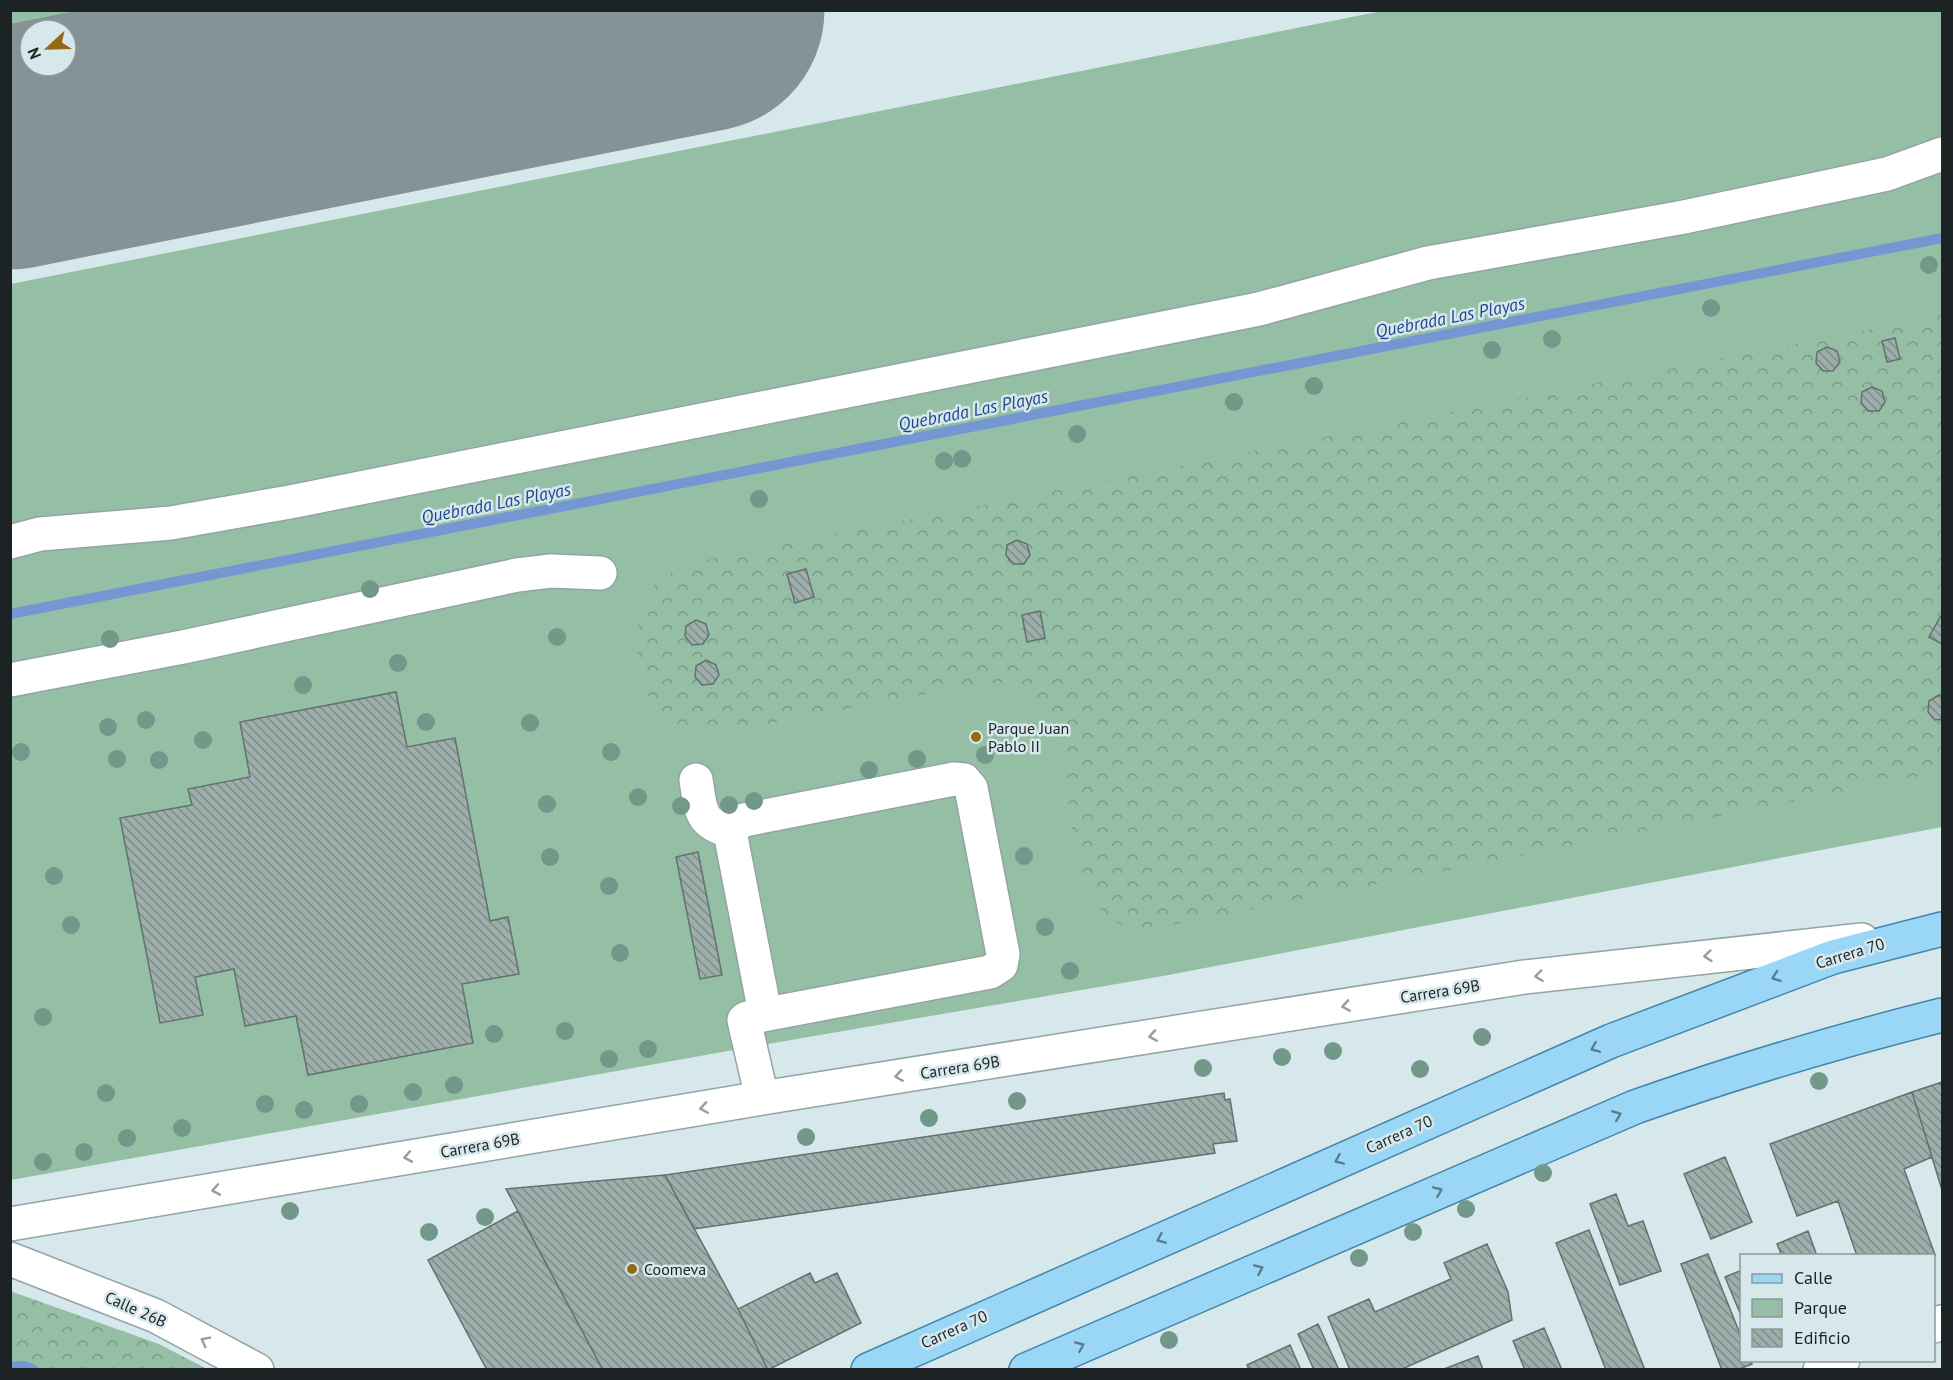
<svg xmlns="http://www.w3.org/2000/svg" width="1953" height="1380" font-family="'PT Sans',sans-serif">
  <defs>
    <pattern id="forest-crowns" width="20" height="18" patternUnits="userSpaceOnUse" patternTransform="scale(1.5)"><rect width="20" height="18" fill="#95bfa4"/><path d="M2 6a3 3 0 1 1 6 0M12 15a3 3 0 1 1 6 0" fill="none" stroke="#799b85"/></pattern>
    <pattern id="building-back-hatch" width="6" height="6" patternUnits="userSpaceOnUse" patternTransform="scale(1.5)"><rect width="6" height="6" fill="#9daeab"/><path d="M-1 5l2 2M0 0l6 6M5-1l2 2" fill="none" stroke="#7f8d8b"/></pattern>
  </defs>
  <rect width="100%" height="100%" fill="#d6e8eb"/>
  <path fill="#95bfa4" d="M11 10H159V11L63 30H30V37L11 41Z
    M1382 11H1942V827L1163 976 750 1047 11 1180V284Z"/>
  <path fill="url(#forest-crowns)" d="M1942 315V772L1147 930C1134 928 1119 926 1108 917 1050 865 1087 726 1022 688 1006 679 985 684 968 686L721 733C704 733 687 734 672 724 634 700 627 623 652 589 661 576 676 570 690 563Z
    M10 1291 159 1344 207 1369H11Z"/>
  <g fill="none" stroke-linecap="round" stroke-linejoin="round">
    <path stroke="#7497d3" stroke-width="10" d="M10 614 1942 238
      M10 1367 25 1366 34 1370"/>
    <path stroke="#869396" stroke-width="243" d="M10 148 703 10"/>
  </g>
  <path fill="url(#building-back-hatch)" stroke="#61726f" stroke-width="1.5" d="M1895 338 1900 359 1887 362 1882 341Z
    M1827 347 1837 351 1840 362 1833 371H1823L1816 363 1817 352Z
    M1872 387 1882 391 1885 402 1879 411H1868L1861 403 1862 392Z
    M1017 540 1027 544 1030 555 1024 564H1013L1006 555 1007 545Z
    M806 569 814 597 795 603 787 574Z
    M1040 611 1045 638 1027 642 1022 615Z
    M1942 614V644L1929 637Z
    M696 620 706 624 709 635 703 644 692 645 685 636 686 626Z
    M706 660 716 665 719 675 713 684 702 685 695 677 696 666Z
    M396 692 407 747 455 738 490 921 508 917 519 974 462 984 473 1043 308 1075 296 1016 245 1026 234 969 195 977 203 1015 160 1023 120 818 192 805 188 789 250 777 240 722Z
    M1939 695 1942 697V719L1935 720 1928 712 1929 701Z
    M698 852 722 975 700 979 676 857Z
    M1942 1082V1190L1912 1092Z
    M1912 1092 1932 1157 1904 1169 1935 1255 1857 1256 1838 1201 1797 1216 1770 1144Z
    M1224 1093 1225 1100 1230 1099 1237 1141 1213 1144 1215 1153 694 1229 665 1175Z
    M1725 1157 1752 1222 1711 1239 1684 1174Z
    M665 1175 738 1309 768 1370H603L506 1189Z
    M1616 1194 1628 1226 1643 1221 1661 1271 1620 1285 1590 1204Z
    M518 1211 603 1370H487L428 1260Z
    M1589 1230 1645 1370H1606L1556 1243Z
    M1808 1231 1817 1256H1782L1777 1244Z
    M1487 1244 1508 1292 1512 1320 1400 1370H1350L1328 1317 1369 1299 1375 1312 1451 1279 1444 1263Z
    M1708 1254 1742 1339V1360H1750L1752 1364 1737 1370H1722L1681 1264Z
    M1742 1270V1318L1725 1277Z
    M810 1273 815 1283 837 1273 861 1323 768 1370 738 1309Z
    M1318 1324 1339 1370H1314L1298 1334Z
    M1544 1328 1562 1370H1525L1513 1341Z
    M1290 1345 1301 1370H1249L1247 1365Z
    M1478 1356 1483 1370 1444 1369Z"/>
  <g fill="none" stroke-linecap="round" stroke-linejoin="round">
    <defs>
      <path id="minor" d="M10 542 40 534 171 523 290 502 1259 309 1428 263 1684 217 1887 174 1942 154
        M10 680 183 647 517 575 551 571 600 573
        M696 780C701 808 698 824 731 831
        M762 1098 744 1020 747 1018 990 972 1001 965 1003 954 971 788 964 780 954 779 744 820 734 826 731 837 765 1013
        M10 1224 762 1098 1524 977 1862 940
        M10 1259 156 1316 257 1370
        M1934 1326 1942 1322
        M1820 1370 1843 1360"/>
      <path id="major" d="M868 1370 1611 1041 1833 957 1942 929
        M1026 1370 1635 1107C1737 1071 1838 1041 1942 1015"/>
    </defs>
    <use href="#minor" stroke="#93a4a7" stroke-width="36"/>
    <use href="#major" stroke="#4386aa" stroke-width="36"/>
    <use href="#minor" stroke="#fff" stroke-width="33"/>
    <use href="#major" stroke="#9ad7f7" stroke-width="33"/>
  </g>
  <g fill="#72988a">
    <circle cx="1929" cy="265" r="9"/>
    <circle cx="1711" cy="308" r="9"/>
    <circle cx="1552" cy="339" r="9"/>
    <circle cx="1492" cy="350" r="9"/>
    <circle cx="1314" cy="386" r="9"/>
    <circle cx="1234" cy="402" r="9"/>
    <circle cx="1077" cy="434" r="9"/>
    <circle cx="962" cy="459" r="9"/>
    <circle cx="944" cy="461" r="9"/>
    <circle cx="759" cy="499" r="9"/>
    <circle cx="370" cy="589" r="9"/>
    <circle cx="557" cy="637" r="9"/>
    <circle cx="110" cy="639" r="9"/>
    <circle cx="398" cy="663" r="9"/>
    <circle cx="303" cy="685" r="9"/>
    <circle cx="146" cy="720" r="9"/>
    <circle cx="426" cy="722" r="9"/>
    <circle cx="530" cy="723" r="9"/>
    <circle cx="108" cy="727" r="9"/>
    <circle cx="203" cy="740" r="9"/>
    <circle cx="21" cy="752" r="9"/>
    <circle cx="611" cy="752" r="9"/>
    <circle cx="985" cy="755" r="9"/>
    <circle cx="117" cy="759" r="9"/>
    <circle cx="917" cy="759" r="9"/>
    <circle cx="159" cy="760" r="9"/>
    <circle cx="869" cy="770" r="9"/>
    <circle cx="638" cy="797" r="9"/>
    <circle cx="754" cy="801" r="9"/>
    <circle cx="547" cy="804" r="9"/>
    <circle cx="729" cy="805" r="9"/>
    <circle cx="681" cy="806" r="9"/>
    <circle cx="1024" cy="856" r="9"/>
    <circle cx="550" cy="857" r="9"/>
    <circle cx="54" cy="876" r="9"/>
    <circle cx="609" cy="886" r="9"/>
    <circle cx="71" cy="925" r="9"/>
    <circle cx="1045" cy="927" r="9"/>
    <circle cx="620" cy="953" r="9"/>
    <circle cx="1070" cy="971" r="9"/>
    <circle cx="43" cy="1017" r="9"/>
    <circle cx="565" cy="1031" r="9"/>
    <circle cx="494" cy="1034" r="9"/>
    <circle cx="1482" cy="1037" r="9"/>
    <circle cx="648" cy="1049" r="9"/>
    <circle cx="1333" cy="1051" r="9"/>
    <circle cx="1282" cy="1057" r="9"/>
    <circle cx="609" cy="1059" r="9"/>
    <circle cx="1203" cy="1068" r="9"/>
    <circle cx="1420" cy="1069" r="9"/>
    <circle cx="1819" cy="1081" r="9"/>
    <circle cx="454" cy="1085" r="9"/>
    <circle cx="413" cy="1092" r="9"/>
    <circle cx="106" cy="1093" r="9"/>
    <circle cx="1017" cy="1101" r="9"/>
    <circle cx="265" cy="1104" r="9"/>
    <circle cx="359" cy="1104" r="9"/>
    <circle cx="304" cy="1110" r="9"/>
    <circle cx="929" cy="1118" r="9"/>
    <circle cx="182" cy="1128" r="9"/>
    <circle cx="806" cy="1137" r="9"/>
    <circle cx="127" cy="1138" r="9"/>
    <circle cx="84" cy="1152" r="9"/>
    <circle cx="43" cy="1162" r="9"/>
    <circle cx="1543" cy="1173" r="9"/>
    <circle cx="1466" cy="1209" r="9"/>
    <circle cx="290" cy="1211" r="9"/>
    <circle cx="485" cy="1217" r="9"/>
    <circle cx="429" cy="1232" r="9"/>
    <circle cx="1413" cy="1232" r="9"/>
    <circle cx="1359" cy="1258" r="9"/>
    <circle cx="1169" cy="1340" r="9"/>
  </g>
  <defs><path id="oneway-chevron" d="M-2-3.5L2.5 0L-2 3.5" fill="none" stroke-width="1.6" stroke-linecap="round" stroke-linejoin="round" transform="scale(1.5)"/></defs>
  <g stroke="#999c9d">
    <use href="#oneway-chevron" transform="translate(1708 956) rotate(174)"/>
    <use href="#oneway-chevron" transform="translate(1539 976) rotate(173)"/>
    <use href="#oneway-chevron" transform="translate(1346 1006) rotate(171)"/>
    <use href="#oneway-chevron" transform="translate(1153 1036) rotate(171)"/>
    <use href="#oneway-chevron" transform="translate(899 1076) rotate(171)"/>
    <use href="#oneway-chevron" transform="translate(704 1108) rotate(171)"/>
    <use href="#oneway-chevron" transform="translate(408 1157) rotate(170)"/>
    <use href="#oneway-chevron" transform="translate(216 1190) rotate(170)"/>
    <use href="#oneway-chevron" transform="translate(205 1341) rotate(-153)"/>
  </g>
  <g stroke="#5c7d8e">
    <use href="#oneway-chevron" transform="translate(1776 977) rotate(160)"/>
    <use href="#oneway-chevron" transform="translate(1595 1048) rotate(157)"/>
    <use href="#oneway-chevron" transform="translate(1617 1115) rotate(-22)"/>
    <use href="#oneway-chevron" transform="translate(1339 1160) rotate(156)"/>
    <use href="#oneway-chevron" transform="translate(1438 1191) rotate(-23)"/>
    <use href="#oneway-chevron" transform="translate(1161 1239) rotate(156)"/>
    <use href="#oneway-chevron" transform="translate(1259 1269) rotate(-23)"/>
    <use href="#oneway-chevron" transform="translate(1080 1346) rotate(-23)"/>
  </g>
  <g fill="#936913" stroke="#d6e8eb" stroke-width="2">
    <circle cx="976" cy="737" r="6"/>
    <circle cx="632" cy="1269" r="6"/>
  </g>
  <g text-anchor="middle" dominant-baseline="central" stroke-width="5" stroke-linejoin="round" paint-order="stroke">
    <g font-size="16" fill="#1d2325" stroke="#d6e8eb" text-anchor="start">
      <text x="988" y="728">Parque Juan<tspan x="988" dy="18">Pablo II</tspan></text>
      <text x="644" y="1269">Coomeva</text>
    </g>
    <g font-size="16" fill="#1d2325" stroke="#d6e8eb">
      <text transform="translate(1850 953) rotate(-17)">Carrera 70</text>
      <text transform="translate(1440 991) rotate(-9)">Carrera 69B</text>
      <text transform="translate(960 1067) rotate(-9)">Carrera 69B</text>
      <text transform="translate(1399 1134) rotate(-24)">Carrera 70</text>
      <text transform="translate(480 1145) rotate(-10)">Carrera 69B</text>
      <text transform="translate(136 1309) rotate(24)">Calle 26B</text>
      <text transform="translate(954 1329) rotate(-24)">Carrera 70</text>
    </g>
    <g font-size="18" font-style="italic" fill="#214890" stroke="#d6e8eb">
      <text transform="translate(1450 317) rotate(-11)">Quebrada Las Playas</text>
      <text transform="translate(973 410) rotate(-11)">Quebrada Las Playas</text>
      <text transform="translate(496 503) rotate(-11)">Quebrada Las Playas</text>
    </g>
  </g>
  <rect width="1953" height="1380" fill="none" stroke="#1d2325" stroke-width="24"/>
  <rect x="1740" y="1254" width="195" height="108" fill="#d6e8eb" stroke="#8c999c" stroke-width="1.5"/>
  <rect x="1752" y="1274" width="30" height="9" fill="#9ad7f7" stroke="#8c999c" stroke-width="1.5"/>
  <text x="1794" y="1284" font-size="18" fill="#1d2325">Calle</text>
  <rect x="1752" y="1299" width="30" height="18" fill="#95bfa4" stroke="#8c999c" stroke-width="1.5"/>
  <text x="1794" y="1314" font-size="18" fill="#1d2325">Parque</text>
  <rect x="1752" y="1329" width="30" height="18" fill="url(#building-back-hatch)" stroke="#8c999c" stroke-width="1.5"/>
  <text x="1794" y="1344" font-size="18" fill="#1d2325">Edificio</text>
  <g transform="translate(48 48) rotate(248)"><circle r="28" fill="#d6e8eb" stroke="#8c999c" stroke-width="1.5"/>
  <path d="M0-4.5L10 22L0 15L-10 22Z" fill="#936913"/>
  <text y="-9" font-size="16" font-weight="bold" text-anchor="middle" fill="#1d2325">N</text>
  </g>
</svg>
